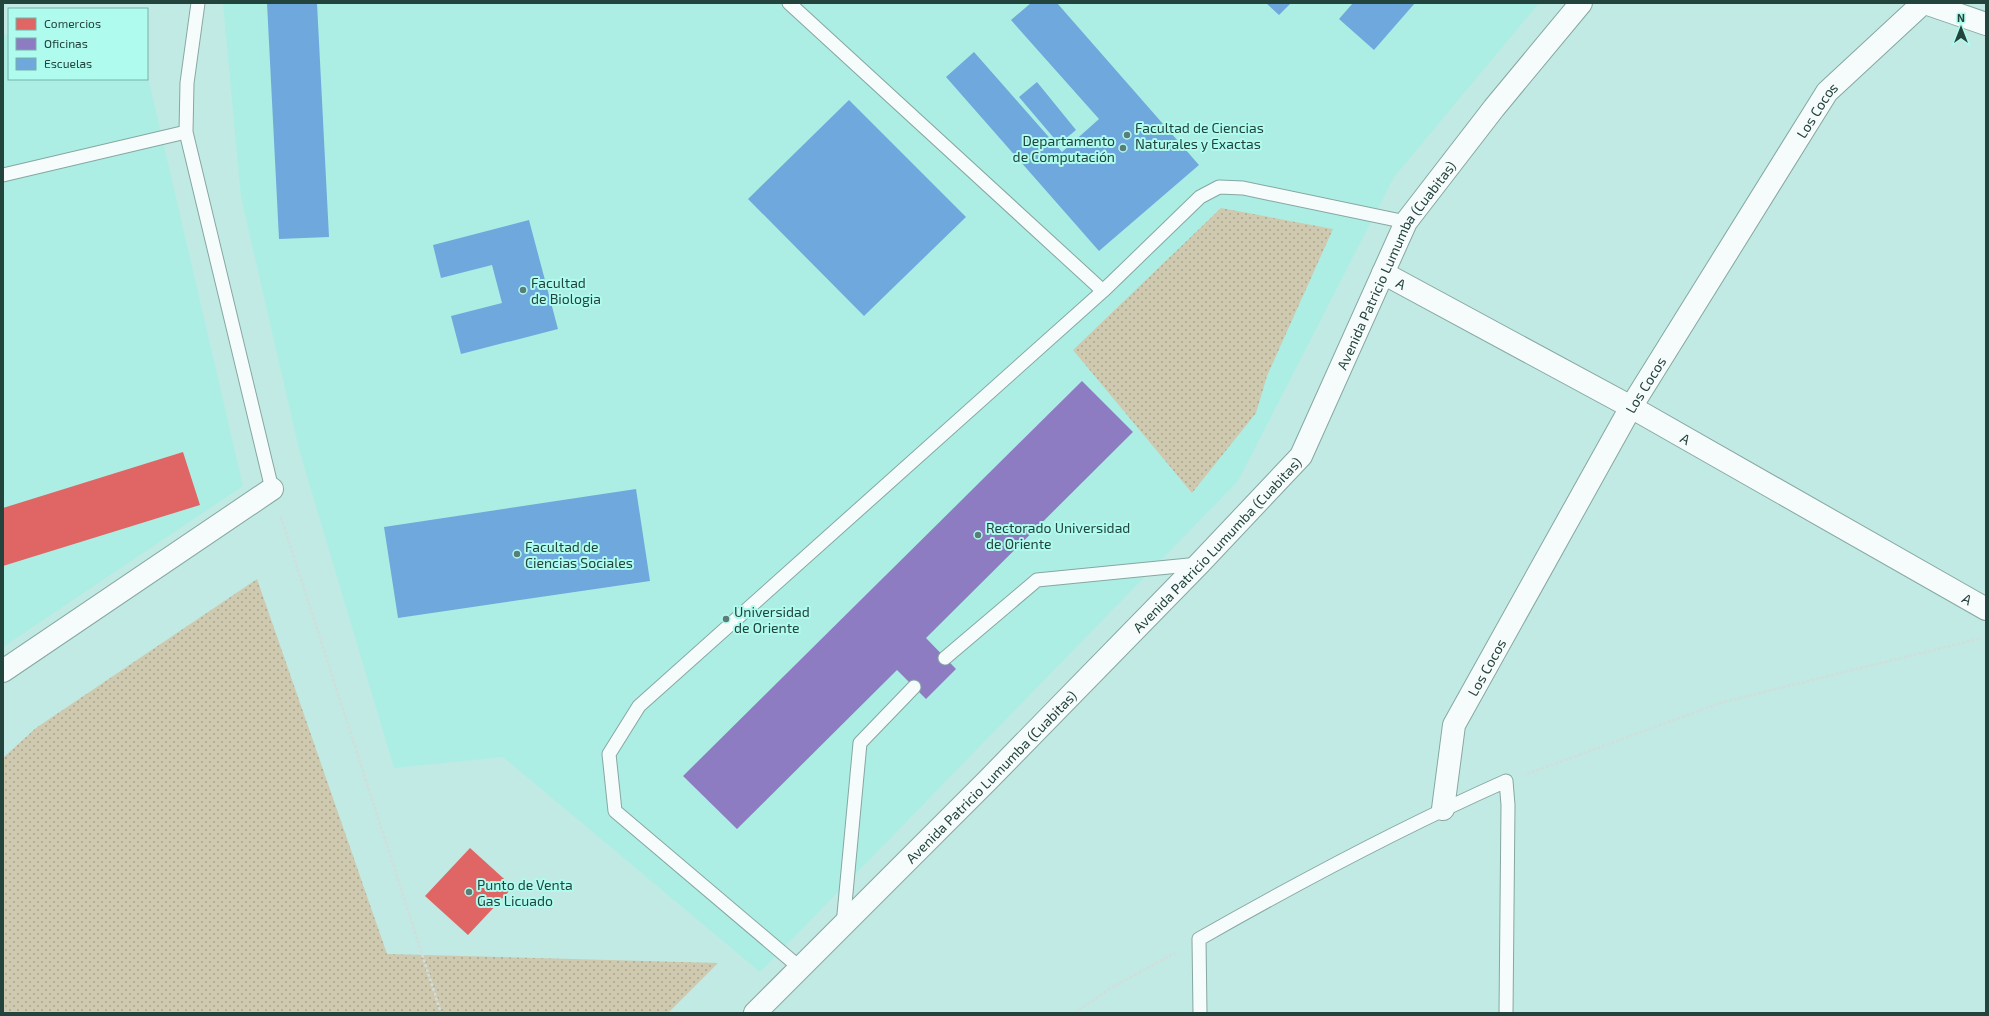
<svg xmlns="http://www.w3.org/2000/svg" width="1989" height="1016" font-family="'Exo 2',sans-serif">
  <defs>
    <pattern id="grass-dots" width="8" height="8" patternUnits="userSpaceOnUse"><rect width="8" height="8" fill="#cfc9b0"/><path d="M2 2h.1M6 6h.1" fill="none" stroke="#a8a590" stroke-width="1.8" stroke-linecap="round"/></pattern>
  </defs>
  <rect width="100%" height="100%" fill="#c0eae3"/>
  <path fill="#aceee4" d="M223 3H1539L1394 177 1238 481 760 972 503 757 394 768 299 449 241 197Z
    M3 35H9V79H147V73L243 486 3 647Z"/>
  <path fill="url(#grass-dots)" d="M1221 208 1333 229 1267 376 1256 413 1192 493 1073 350Z
    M257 579 387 954 718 963 668 1013H3V758L36 728Z"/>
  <path fill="#e06666" d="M183 452 200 505 3 566V508Z
    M470 848 513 887 468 935 425 896Z"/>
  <path fill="#8e7cc3" d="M1082 381 1133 432 926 638 956 669 926 699 897 670 737 829 683 776Z"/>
  <path fill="#6fa8dc" d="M267 3H317L329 237 279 239Z
    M1031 3H1057L1199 165 1099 251 946 77 974 52 1062 152 1099 119 1011 20Z
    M1266 3H1291L1279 15Z
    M1353 3H1415L1374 50 1339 19Z
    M1037 82 1076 130 1059 144 1019 97Z
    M849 100 966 217 864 316 748 199Z
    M529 220 558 329 461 354 451 316 502 303 492 265 441 278 433 245Z
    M636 489 650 581 398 618 384 527Z"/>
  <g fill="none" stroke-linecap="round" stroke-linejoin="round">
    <defs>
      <path id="lane" d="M198 3 187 83 186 132 272 489
        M789 3 1103 291
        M3 175 186 132
        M945 658 1037 580 1199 564
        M843 925 860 743 914 687
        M799 967 615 811 609 754 639 706 1103 291 1200 197 1219 187 1243 188 1406 222
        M1200 1013 1199 939C1299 882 1400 828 1506 781L1508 805 1506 1013"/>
      <g id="street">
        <path d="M1925 3 1986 24"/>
        <path id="s1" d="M1383 273 1631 407 1986 609"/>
        <path d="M3 671 272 489"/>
        <path id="s2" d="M1443 809 1454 725 1631 407 1827 92 1923 3"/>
      </g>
      <g id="secondary">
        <path id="s3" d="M755 1013 988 780 1199 564 1301 456 1406 222 1494 108 1581 3"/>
      </g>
    </defs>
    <use href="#lane" stroke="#86a7a2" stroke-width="15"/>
    <use href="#street" stroke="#86a7a2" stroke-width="24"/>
    <use href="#secondary" stroke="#86a7a2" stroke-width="24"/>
    <path stroke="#d1dedc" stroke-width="2.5" stroke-dasharray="3 2" stroke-linecap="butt" d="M281 517 441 1013
      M1527 774 1720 703 1982 638
      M1075 1013 1111 988 1175 953"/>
    <use href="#lane" stroke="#f6fcfb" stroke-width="13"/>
    <use href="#street" stroke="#f6fcfb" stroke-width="22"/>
    <use href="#secondary" stroke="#f6fcfb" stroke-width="22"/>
  </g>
  <g fill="#5a7d77" stroke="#affbee" stroke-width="1.5">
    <circle cx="1127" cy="135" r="4"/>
    <circle cx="1123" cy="148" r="4"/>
    <circle cx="523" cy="290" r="4"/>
    <circle cx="978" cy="535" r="4"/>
    <circle cx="517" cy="554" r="4"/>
    <circle cx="726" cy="619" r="4"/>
    <circle cx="469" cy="892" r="4"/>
  </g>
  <g text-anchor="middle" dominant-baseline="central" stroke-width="4" stroke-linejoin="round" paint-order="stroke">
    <g font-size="14" fill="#23433d" stroke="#affbee">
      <text stroke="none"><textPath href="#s2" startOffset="799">Los Cocos</textPath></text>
      <text stroke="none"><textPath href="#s3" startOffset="994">Avenida Patricio Lumumba (Cuabitas)</textPath></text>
      <text stroke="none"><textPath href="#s1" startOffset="21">A</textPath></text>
      <text stroke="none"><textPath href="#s2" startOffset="475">Los Cocos</textPath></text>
      <text stroke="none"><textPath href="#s1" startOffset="345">A</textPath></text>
      <text stroke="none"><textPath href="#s3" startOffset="658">Avenida Patricio Lumumba (Cuabitas)</textPath></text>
      <text stroke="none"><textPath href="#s1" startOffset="669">A</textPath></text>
      <text stroke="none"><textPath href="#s2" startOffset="151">Los Cocos</textPath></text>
      <text stroke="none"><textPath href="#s3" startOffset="334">Avenida Patricio Lumumba (Cuabitas)</textPath></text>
    </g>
    <g font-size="14" fill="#23433d" stroke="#affbee" text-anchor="start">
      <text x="1135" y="127">Facultad de Ciencias<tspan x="1135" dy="16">Naturales y Exactas</tspan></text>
      <text x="1115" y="140" text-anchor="end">Departamento<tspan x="1115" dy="16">de Computación</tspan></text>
      <text x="531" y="282">Facultad<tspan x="531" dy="16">de Biologia</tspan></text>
      <text x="986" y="527">Rectorado Universidad<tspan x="986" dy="16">de Oriente</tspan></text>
      <text x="525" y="546">Facultad de<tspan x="525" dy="16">Ciencias Sociales</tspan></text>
      <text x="734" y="611">Universidad<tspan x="734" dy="16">de Oriente</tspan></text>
      <text x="477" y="884">Punto de Venta<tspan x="477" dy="16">Gas Licuado</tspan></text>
    </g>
  </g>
  <rect width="1989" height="1016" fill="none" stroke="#23433d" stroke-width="8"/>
  <rect x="8" y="8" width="140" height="72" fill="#affbee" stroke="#77b1a7"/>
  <rect x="16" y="18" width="20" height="12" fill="#e06666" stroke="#77b1a7"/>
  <text x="44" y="28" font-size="12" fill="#23433d">Comercios</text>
  <rect x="16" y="38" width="20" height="12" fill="#8e7cc3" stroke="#77b1a7"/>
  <text x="44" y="48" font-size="12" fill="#23433d">Oficinas</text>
  <rect x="16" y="58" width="20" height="12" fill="#6fa8dc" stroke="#77b1a7"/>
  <text x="44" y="68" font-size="12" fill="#23433d">Escuelas</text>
  <g transform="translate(1961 28)" stroke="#affbee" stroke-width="3" paint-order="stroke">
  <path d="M0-3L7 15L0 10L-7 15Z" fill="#23433d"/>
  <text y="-6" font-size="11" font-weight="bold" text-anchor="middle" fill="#23433d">N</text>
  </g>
</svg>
